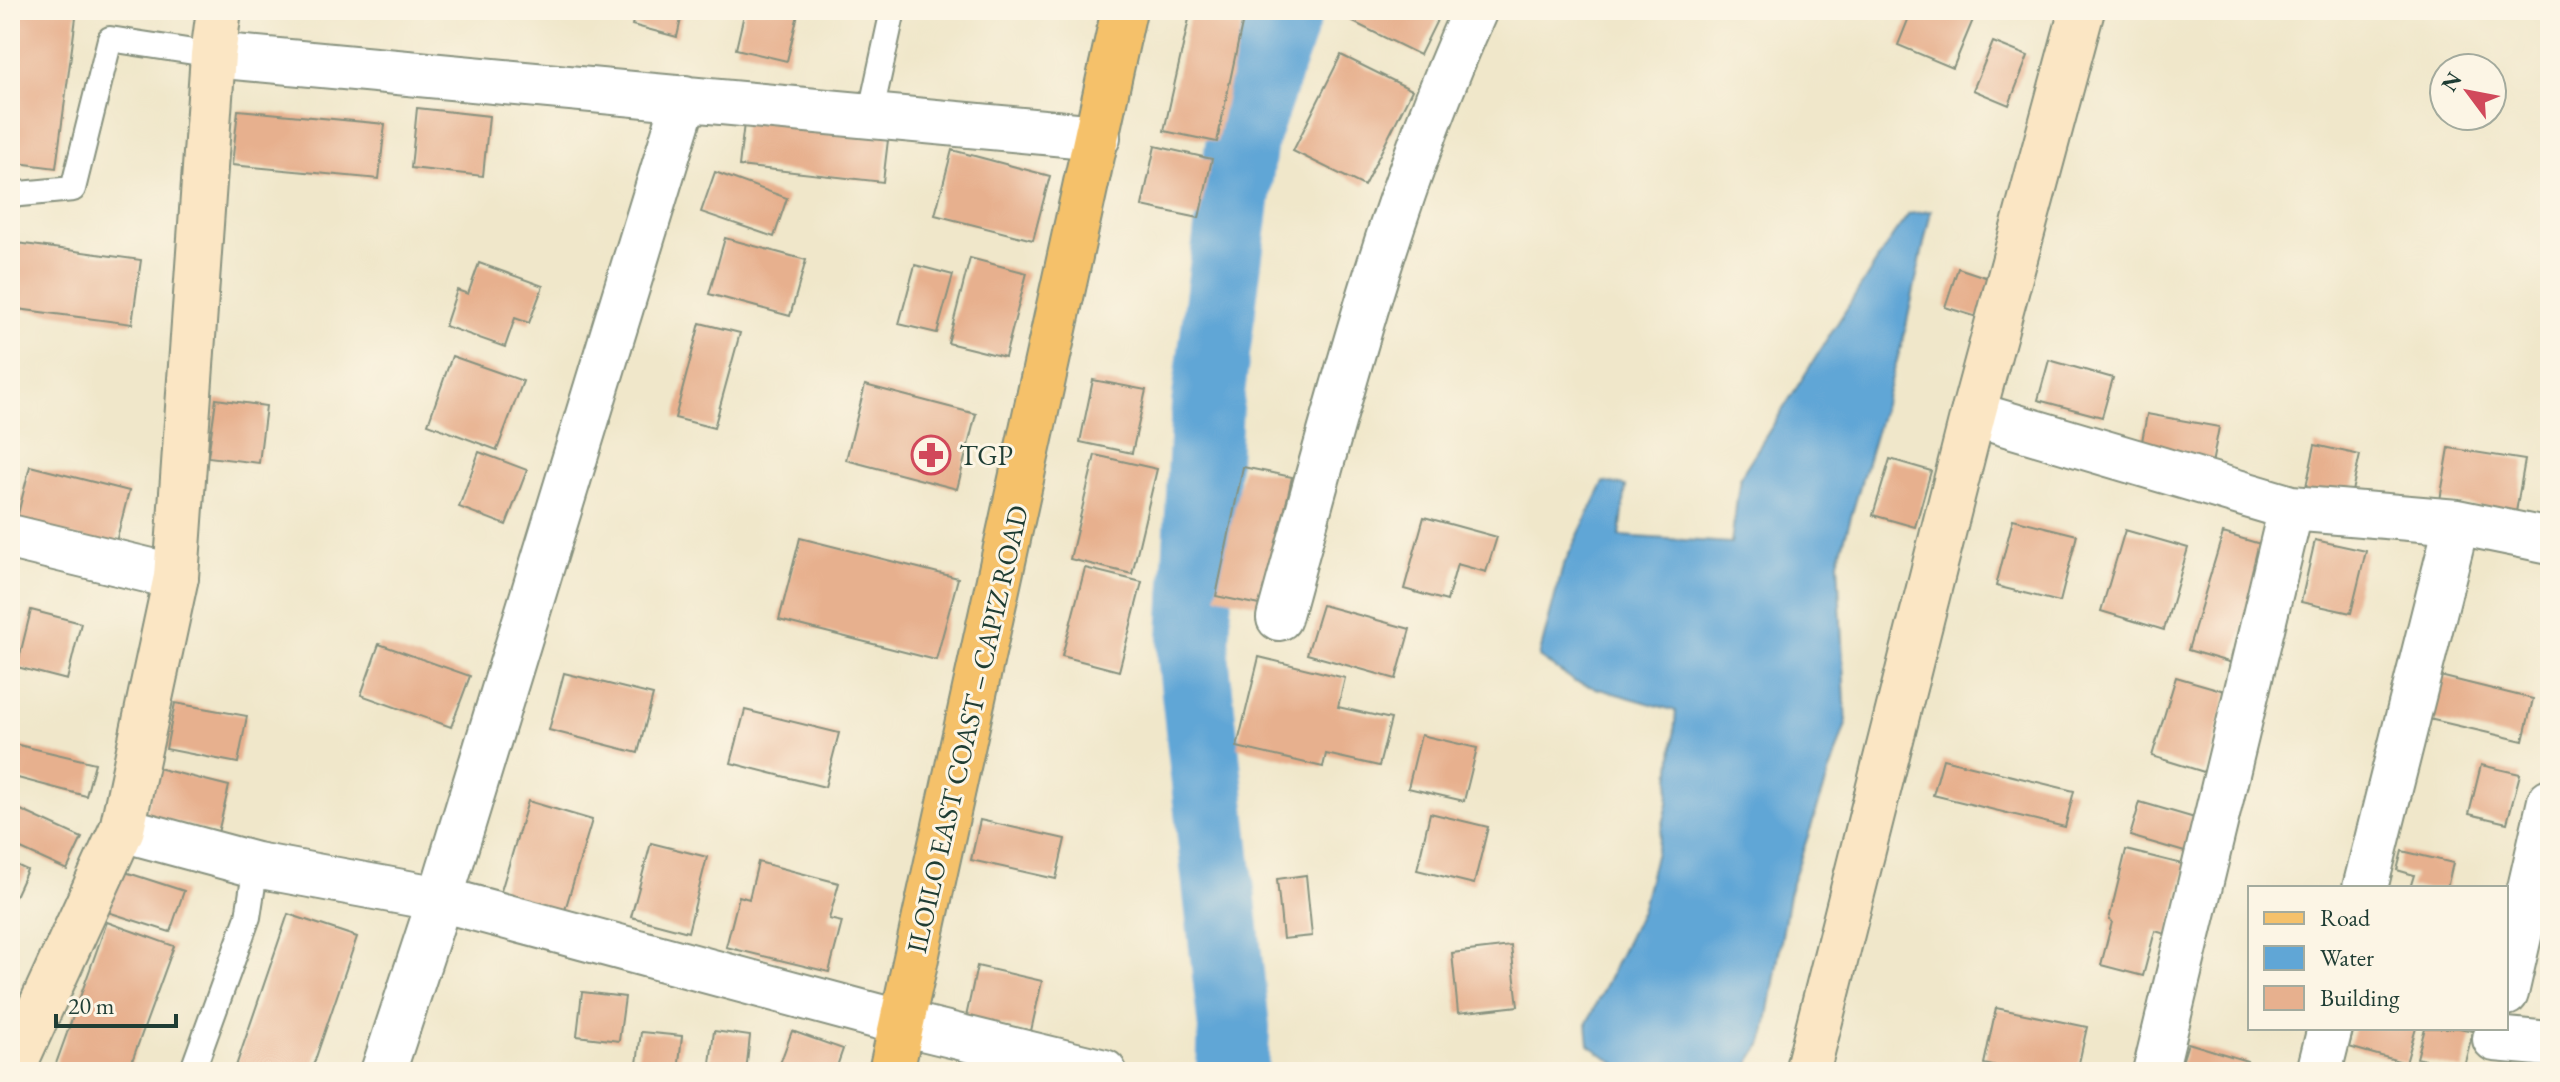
<svg xmlns="http://www.w3.org/2000/svg" width="2560" height="1082" font-family="'EB Garamond',serif">
  <rect width="100%" height="100%" fill="#fcf5e5"/>
  <filter id="ink" filterUnits="userSpaceOnUse"><feTurbulence type="fractalNoise" baseFrequency=".0125" numOctaves="2"/><feDisplacementMap in="SourceGraphic" scale="16" xChannelSelector="R" yChannelSelector="G"/><feConvolveMatrix kernelMatrix="1 2 1 2 8 2 1 2 1" color-interpolation-filters="sRGB"/></filter>
  <filter id="wash" filterUnits="userSpaceOnUse"><feTurbulence type="fractalNoise" baseFrequency=".006" numOctaves="4" result="noise"/><feDisplacementMap in="SourceGraphic" scale="32" xChannelSelector="R" yChannelSelector="G"/><feGaussianBlur stdDeviation="1.8" result="paint"/><feColorMatrix in="noise" values="0 0 0 0 0 0 0 0 0 0 0 0 0 0 0 0 0 1.4 0 .05"/><feComposite in="paint" operator="in"/></filter>
  <g filter="url(#wash)">
    <rect width="100%" height="100%" fill="#f0e7ca"/>
    <path fill="#60a6d6" stroke="#407285" stroke-width="2" d="M1931 211 1903 340 1838 561 1846 724 1790 889 1764 1040 1744 1072H1628L1589 1045 1587 1023 1641 911 1668 804 1676 711 1575 682 1539 657 1563 566 1604 482 1626 486 1620 536 1731 543 1740 477 1894 234 1909 214Z"/>
    <g fill="none" stroke-linecap="round" stroke-linejoin="round">
      <path stroke="#60a6d6" stroke-width="72" d="M1232 1072 1234 1028 1193 656 1207 406 1242 139 1287 10"/>
    </g>
    <g id="blocks">
      <path fill="#e7b08e" d="M10 10H77L56 168 10 162Z
        M636 10H683L677 37 632 25Z
        M745 10H799L787 61 736 49Z
        M1191 10H1245L1217 142 1164 131Z
        M1354 10H1442L1420 55 1349 20Z
        M1912 10H1963L1975 15 1953 68 1898 45Z
        M1993 42 2028 56 2009 105 1973 90Z
        M1341 55 1412 90 1364 186 1293 151Z
        M746 106 890 123 883 182 739 166Z
        M417 108 489 116 483 176 411 168Z
        M238 110 385 124 379 179 232 165Z
        M1155 146 1212 159 1199 218 1142 206Z
        M952 150 1050 176 1033 240 935 215Z
        M715 172 787 198 774 237 701 212Z
        M725 238 806 260 790 316 709 294Z
        M10 242 141 260 132 324 10 308Z
        M970 258 1027 273 1005 357 948 343Z
        M479 263 543 286 529 323 515 318 505 347 445 326 457 290 468 294Z
        M915 265 953 275 937 333 899 324Z
        M1958 268 2003 283 1990 321 1945 307Z
        M700 323 740 333 714 428 675 418Z
        M452 356 523 381 497 450 428 424Z
        M2049 360 2113 378 2102 417 2038 400Z
        M1093 380 1146 390 1132 453 1080 442Z
        M865 385 976 414 957 489 846 460Z
        M216 399 266 406 259 463 208 457Z
        M2147 414 2219 427 2212 464 2140 452Z
        M2315 445 2360 455 2349 505 2304 496Z
        M2449 448 2525 460 2516 512 2440 500Z
        M479 452 527 470 506 525 459 507Z
        M1095 455 1157 469 1132 574 1070 559Z
        M1890 459 1931 471 1915 527 1873 515Z
        M30 466 129 491 115 546 16 522Z
        M1243 467 1292 477 1264 606 1216 596Z
        M1424 517 1497 537 1486 572 1457 564 1447 601 1404 589Z
        M2013 519 2077 535 2060 602 1996 586Z
        M2125 530 2188 548 2164 630 2101 611Z
        M2223 533 2267 546 2232 663 2188 650Z
        M800 538 958 578 936 660 779 620Z
        M2315 540 2366 551 2351 613 2301 602Z
        M1085 568 1142 582 1119 671 1062 656Z
        M1322 605 1410 629 1396 679 1307 654Z
        M31 610 81 623 67 680 17 667Z
        M379 644 470 676 451 727 361 695Z
        M1259 657 1345 678 1338 707 1391 719 1379 766 1326 754 1323 767 1237 747Z
        M564 673 653 695 638 753 549 730Z
        M2440 676 2533 699 2523 741 2429 719Z
        M2176 677 2228 692 2204 772 2152 756Z
        M175 703 247 716 238 763 166 749Z
        M745 710 839 733 825 787 731 763Z
        M1421 735 1477 748 1464 801 1408 788Z
        M10 743 95 763 86 796 10 776Z
        M1943 759 2074 791 2065 827 1933 795Z
        M2481 765 2520 774 2507 823 2469 814Z
        M157 768 229 786 218 833 146 814Z
        M528 801 592 820 562 920 498 901Z
        M2140 802 2198 819 2188 853 2130 836Z
        M10 805 82 838 67 870 10 844Z
        M1430 813 1488 827 1474 884 1417 870Z
        M980 820 1065 839 1056 879 971 860Z
        M651 843 707 857 688 932 631 917Z
        M2126 850 2186 865 2169 935 2155 931 2143 976 2101 965 2112 922 2109 920Z
        M2402 851 2453 863 2447 888H2410L2414 875 2397 870Z
        M10 862 27 870 10 907Z
        M758 862 839 883 829 919 842 922 829 972 726 947 739 896 749 899Z
        M122 871 184 891 170 932 108 912Z
        M1306 875 1312 936 1283 939 1277 879Z
        M288 914 357 937 311 1072H234Z
        M107 922 174 946 128 1072H53Z
        M1511 946 1518 1006 1458 1013 1452 953Z
        M977 966 1042 981 1031 1031 966 1017Z
        M582 992 625 997 619 1041 577 1036Z
        M1996 1008 2087 1027 2077 1072H2020L1984 1064Z
        M2354 1028H2416L2406 1063 2349 1047Z
        M2425 1028H2459L2473 1031 2463 1070 2417 1058Z
        M714 1031 750 1036 746 1072H709Z
        M792 1031 843 1049 835 1072H777Z
        M641 1032 682 1036 678 1072H636Z
        M2188 1043 2247 1061 2243 1072H2179Z"/>
    </g>
  </g>
  <g filter="url(#ink)">
    <use href="#blocks" fill-opacity="0" stroke="#88927f" stroke-width="2"/>
    <g fill="none" stroke-linecap="round" stroke-linejoin="round">
      <defs>
        <path id="lane" d="M870 116 893 10
          M10 195 73 189 110 39 213 55
          M192 1072 248 917 256 865"/>
        <path id="street" d="M213 55 1098 137
          M1973 414 2291 508 2457 522 2550 541
          M10 537 176 577
          M1279 618C1335 414 1388 204 1475 10
          M122 829 256 865 440 899 902 1023 1104 1072
          M2365 888 2457 522
          M2506 993 2550 801
          M2495 1039 2550 1044
          M383 1072 440 899 685 98
          M2155 1072 2291 508
          M2319 1072 2330 1028"/>
        <path id="secondary" d="M11 1072 122 829 176 577 213 55 219 10
          M1807 1072 1973 414 2082 10"/>
        <path id="primary" d="M891 1072 1124 10"/>
      </defs>
      <use href="#lane" stroke="#88927f" stroke-width="28"/>
      <use href="#street" stroke="#88927f" stroke-width="48"/>
      <use href="#secondary" stroke="#88927f" stroke-width="48"/>
      <use href="#primary" stroke="#88927f" stroke-width="48"/>
      <use href="#lane" stroke="#fff" stroke-width="24"/>
      <use href="#street" stroke="#fff" stroke-width="44"/>
      <use href="#secondary" stroke="#fbe6c4" stroke-width="44"/>
      <use href="#primary" stroke="#f5c16b" stroke-width="44"/>
    </g>
  </g>
  <defs>
    <symbol id="pharmacy-ring" viewBox="-11 -11 22 22"><circle r="9.5" fill="#fcf5e5" stroke="#d1495b" stroke-width="1.5"/><path d="M-2-6h4v4h4v4h-4v4h-4v-4h-4v-4h4Z" fill="#d1495b"/></symbol>
  </defs>
  <g fill-rule="evenodd">
    <use href="#pharmacy-ring" x="909" y="433" width="44" height="44"/>
  </g>
  <g text-anchor="middle" dominant-baseline="central" stroke-width="6" stroke-linejoin="round" paint-order="stroke">
    <g font-size="28" fill="#1f3d34" stroke="#fcf5e5" text-anchor="start">
      <text x="959" y="455">TGP</text>
    </g>
    <g font-size="28" fill="#1f3d34" stroke="#fcf5e5">
      <text transform="translate(967 729) rotate(-77)">ILOILO EAST COAST – CAPIZ ROAD</text>
    </g>
  </g>
  <rect width="2560" height="1082" fill="none" stroke="#fcf5e5" stroke-width="40"/>
  <rect x="2248" y="886" width="260" height="144" fill="#fcf5e5" stroke="#a4ab9e" stroke-width="2"/>
  <rect x="2264" y="912" width="40" height="12" fill="#f5c16b" stroke="#a4ab9e" stroke-width="2"/>
  <text x="2320" y="926" font-size="24" fill="#1f3d34">Road</text>
  <rect x="2264" y="946" width="40" height="24" fill="#60a6d6" stroke="#a4ab9e" stroke-width="2"/>
  <text x="2320" y="966" font-size="24" fill="#1f3d34">Water</text>
  <rect x="2264" y="986" width="40" height="24" fill="#e7b08e" stroke="#a4ab9e" stroke-width="2"/>
  <text x="2320" y="1006" font-size="24" fill="#1f3d34">Building</text>
  <g transform="translate(2468 92) rotate(302)"><circle r="38" fill="#fcf5e5" stroke="#a4ab9e" stroke-width="2"/>
  <path d="M0-6L14 30L0 20L-14 30Z" fill="#d1495b"/>
  <text y="-12" font-size="22" font-weight="bold" text-anchor="middle" fill="#1f3d34">N</text>
  </g>
  <path d="M56 1014v12h120v-12" fill="none" stroke="#1f3d34" stroke-width="4"/>
  <text x="68" y="1014" font-size="24" fill="#1f3d34" stroke="#fcf5e5" stroke-width="6" paint-order="stroke">20 m</text>
</svg>
